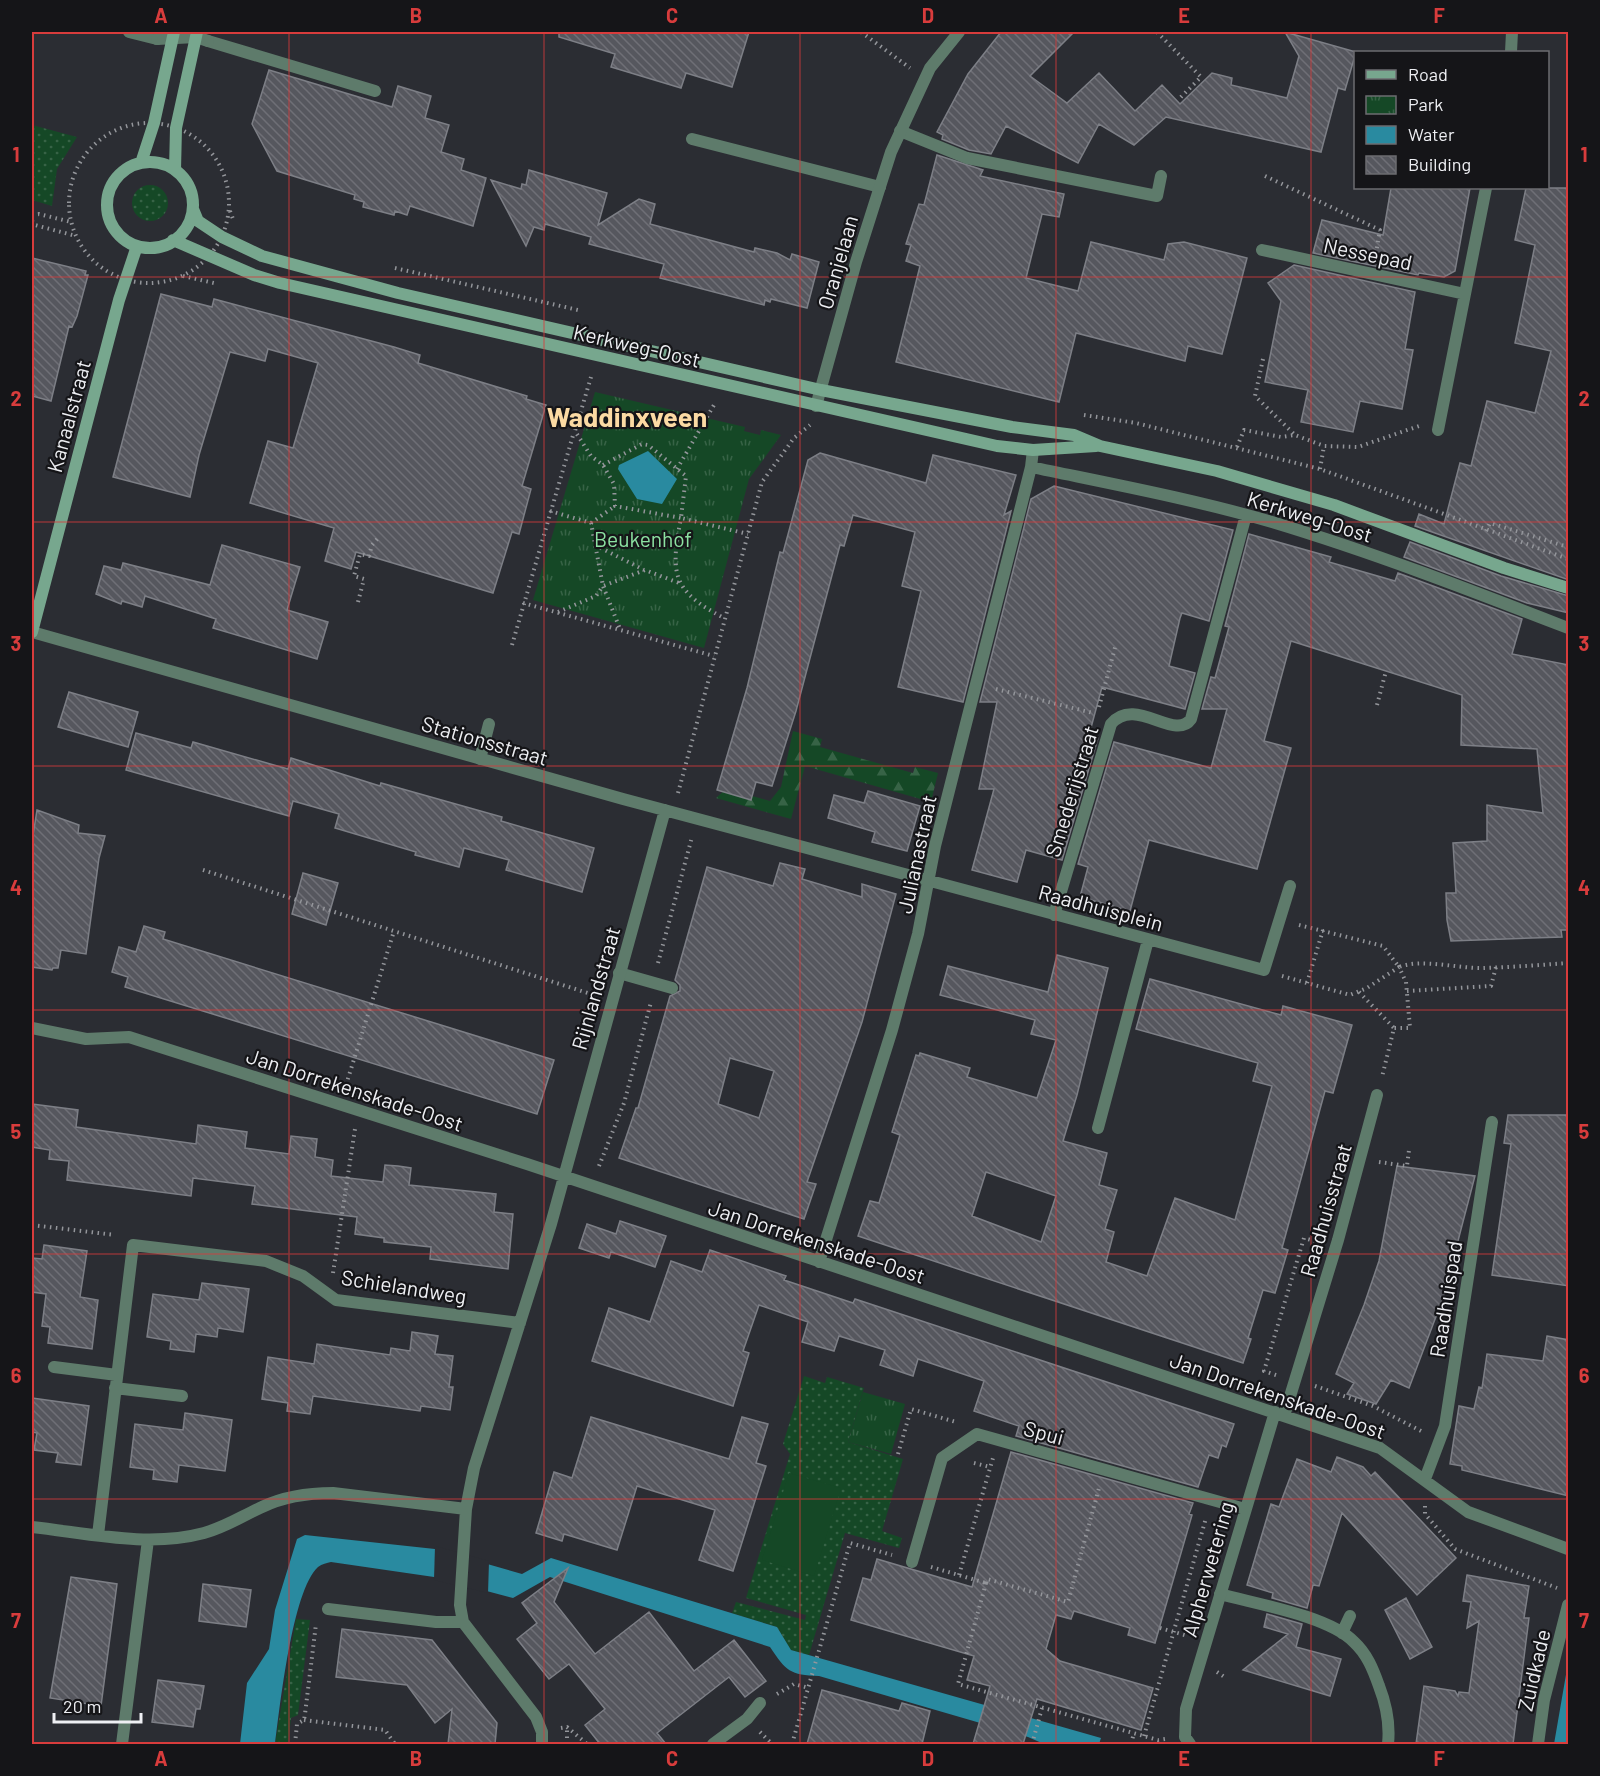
<svg xmlns="http://www.w3.org/2000/svg" width="1600" height="1776" font-family="Barlow,sans-serif">
  <defs>
    <pattern id="grass-dots" width="8" height="8" patternUnits="userSpaceOnUse" patternTransform="scale(1.5)"><rect width="8" height="8" fill="#154826"/><path d="M2 2h.1M6 6h.1" fill="none" stroke="#376346" stroke-width="1.8" stroke-linecap="round"/></pattern>
    <pattern id="forest-firs" width="22" height="20" patternUnits="userSpaceOnUse" patternTransform="scale(1.5)"><rect width="22" height="20" fill="#154826"/><path d="M5 1l3.5 6h-7zM16 11l3.5 6h-7z" fill="#376346"/></pattern>
    <pattern id="park-tufts" width="24" height="20" patternUnits="userSpaceOnUse" patternTransform="scale(1.5)"><rect width="24" height="20" fill="#154826"/><path d="M3 7l-1-3M5 7V3M7 7l1-3M15 17l-1-3M17 17v-4M19 17l1-3" fill="none" stroke="#376346"/></pattern>
    <pattern id="building-back-hatch" width="6" height="6" patternUnits="userSpaceOnUse" patternTransform="scale(1.5)"><rect width="6" height="6" fill="#56575e"/><path d="M-1 5l2 2M0 0l6 6M5-1l2 2" fill="none" stroke="#6f6f76"/></pattern>
  </defs>
  <rect width="100%" height="100%" fill="#2b2d33"/>
  <path fill="url(#grass-dots)" d="M32 125 77 137 57 169 52 206 32 200Z
    M132 203a18 18 0 1 1 36 0a18 18 0 1 1-36 0Z
    M804 1376 825 1383 827 1377 864 1388 848 1442 903 1459 882 1531 902 1538 899 1548 845 1533 809 1655 791 1650 777 1627 732 1613 736 1602 805 1620 806 1615 746 1598 790 1454 783 1444Z
    M296 1619 310 1620 298 1715 291 1718 288 1744H275Z"/>
  <path fill="url(#forest-firs)" d="M793 731 822 739 820 747 913 773 915 767 938 773 931 802 805 766 791 819 716 798 726 789 770 801 781 787Z"/>
  <path fill="url(#park-tufts)" d="M595 392 745 427 744 431 760 435 761 430 781 435 749 479 704 648 533 600Z
    M863 1392 905 1404 891 1454 848 1442Z"/>
  <path fill="#154826" d="M789 1473 841 1488 814 1576 762 1560Z"/>
  <path fill="#298aa0" d="M648 451 677 479 662 504 637 499 618 469 619 465Z
    M305 1535 435 1549 522 1574 551 1558 777 1627 791 1650 1101 1738 1099 1744H1044L1028 1737 819 1676C790 1675 786 1671 770 1647L550 1577 513 1598 434 1577 331 1562C327 1563 322 1564 318 1567 292 1591 280 1707 275 1744H240L247 1683 269 1649 275 1610 297 1539Z
    M1568 1663V1744H1554Z"/>
  <path fill="#2b2d33" d="M435 1546 489 1561 488 1593 434 1580Z"/>
  <path fill="url(#building-back-hatch)" stroke="#7d7f86" stroke-width="1.5" fill-rule="evenodd" d="M559 32H749L732 87 686 73 681 88 611 67 615 54 559 37Z
    M1001 32H1074L1030 76 1067 103 1099 73 1135 111 1162 85 1180 104 1212 73 1232 78 1231 85 1287 98 1299 56 1285 32 1356 52 1345 90 1338 88 1321 152 1166 117 1134 145 1099 124 1078 163 1006 126 991 154 969 150 942 139 943 135 937 132 968 74Z
    M269 70 392 107 398 86 431 96 425 118 449 125 441 152 464 159 461 170 486 178 473 226 410 206 407 215 395 211 394 215 363 207 364 202 354 199 355 195 277 171 252 124Z
    M937 155 983 170 980 176 1064 194 1059 217 1042 214 1026 278 1078 291 1091 242 1164 260 1168 244 1184 242 1247 258 1222 354 1188 346 1185 361 1076 333 1059 402 896 362 920 266 906 261 911 245 906 244 919 204 924 205Z
    M529 170 607 193 598 225 639 199 655 204 650 224 754 252 755 248 777 253 790 260 792 254 819 262 807 308 771 299 770 302 765 300 764 305 660 278 664 264 589 244 591 237 545 224 544 230 534 227 526 246 491 180 521 189 522 184 526 185Z
    M1391 188H1470L1455 271 1444 277 1419 273 1418 275 1313 253 1322 220 1383 235Z
    M1526 188H1569V580L1415 526 1419 514 1444 524 1460 463 1471 466 1487 401 1535 413 1551 351 1515 343 1535 245 1515 240Z
    M32 258 86 271 85 275H88L77 316 72 327 69 326 51 401 32 396Z
    M1294 265 1415 292 1405 349 1413 350 1402 409 1360 401 1353 432 1301 422 1308 390 1265 382 1281 301 1268 283Z
    M161 294 212 307 214 299 394 347 420 355 418 363 527 396 526 399 546 405 522 486 531 489 519 534 512 532 493 593 356 552 351 569 325 561 334 528 250 503 268 441 293 448 318 363 268 349 265 361 230 352 199 455 190 497 113 477Z
    M820 453 926 483 933 455 1016 475 1004 515 1011 511 963 702 898 687 921 591 902 586 915 532 853 515 844 546 840 545 796 711 772 786 756 782 751 800 717 790 747 688 780 552 783 553 808 460Z
    M1054 486 1233 530 1209 621 1182 613 1180 618 1169 666 1195 673 1185 709 1102 687 1089 735 1098 738 1062 860 1026 850 1017 882 972 870 994 789H979L997 702H980L1031 499Z
    M1249 534 1331 557 1329 562 1395 581 1398 573 1522 619 1512 654 1569 665V930H1561L1562 937 1451 941 1447 920 1446 893H1456L1453 843 1487 841V805L1543 813 1537 749 1461 745 1462 695 1291 641 1264 741 1291 748 1257 869 1149 840 1130 911 1080 897 1088 867 1078 864 1114 742 1211 768 1227 709H1202L1211 677 1215 678 1229 627 1225 626Z
    M1410 542 1501 576 1569 596V613L1527 603 1404 557Z
    M222 545 300 567 287 610 328 622 317 659 213 628 216 619 145 596 142 607 122 601 121 604 96 594 104 566 121 570 123 563 210 585Z
    M69 692 138 712 128 747 58 727Z
    M136 733 191 748 193 742 288 769 291 758 380 786 381 783 502 817 501 821 594 848 582 892 506 870 509 860 464 848 459 867 415 855 416 852 335 828 339 814 293 801 289 816 126 770Z
    M868 791 920 806 907 851 872 842 875 832 828 818 834 795 864 803Z
    M37 810 79 825 78 833 105 836 99 858 86 954 61 950 58 968H53L52 970 32 967V842Z
    M780 863 805 869 802 879 862 897V884L896 894 862 1022 807 1182 816 1184 804 1219 619 1158 636 1108H638L670 996 680 991V985L675 980 707 867 773 886ZM730 1058 774 1071 759 1118 718 1104Z
    M303 873 338 883 326 925 292 914Z
    M144 926 165 932 163 939 554 1060 537 1114 125 987 128 977 112 972 119 947 136 952Z
    M1057 955 1108 968 1077 1095 1063 1141 1107 1153 1099 1185 1117 1190 1105 1229 1114 1232 1106 1262 1147 1276 1175 1198 1235 1220 1272 1086 1253 1081 1258 1063 1136 1029 1150 979 1281 1015 1283 1006 1352 1025 1333 1093 1325 1091 1282 1248 1288 1250 1275 1293 1263 1290 1248 1338 1251 1339 1243 1363 858 1236 870 1201 879 1203 900 1135 892 1132 916 1055 919 1056 920 1053 970 1068 967 1077 1037 1098 1056 1040 1031 1034 1035 1020 940 995 948 966 1048 992ZM986 1172 1056 1196 1041 1242 972 1216Z
    M32 1104 78 1110 76 1127 196 1144 198 1125 247 1132 245 1148 289 1154 291 1136 317 1139 315 1157 333 1160 331 1176 383 1182 385 1165 398 1166 411 1168 409 1185 496 1194 494 1212 513 1214 508 1269 430 1259 431 1247 384 1242V1238L355 1234 357 1217 252 1204 255 1186 193 1178 191 1196 67 1180 69 1161 49 1159 50 1150 32 1147Z
    M1508 1115H1569V1286L1492 1275 1511 1144 1504 1143Z
    M1397 1166 1475 1176 1443 1298 1409 1388 1391 1380 1376 1404 1347 1394 1354 1383 1336 1374 1364 1305 1379 1261Z
    M620 1221 666 1236 655 1267 611 1252 609 1258 579 1248 587 1224 616 1234Z
    M44 1245 87 1251 80 1297 98 1300 92 1349 48 1343 50 1327 42 1326 46 1294 32 1292 33 1258 42 1259Z
    M710 1250 786 1276 784 1280 853 1303 855 1299 1234 1424 1226 1447 1222 1445 1218 1458 1209 1455 1198 1487 1016 1436 1019 1426 974 1411 984 1381 918 1359 913 1376 880 1365 885 1350 839 1336 834 1351 802 1342 808 1322 759 1305 743 1351 749 1353 733 1406 592 1361 609 1308 650 1322 671 1261 702 1272Z
    M202 1283 249 1289 243 1332 218 1328 217 1337 196 1334 194 1352 170 1349 171 1341 147 1337 153 1294 199 1300Z
    M412 1332 438 1336 435 1354 453 1356 449 1387H453L450 1410 421 1406 420 1411 313 1396 310 1414 287 1411 288 1403 262 1399 268 1357 314 1364 317 1344 390 1355 391 1348 410 1351Z
    M1547 1336 1569 1340V1496L1462 1470V1466L1450 1464 1459 1406 1474 1409 1479 1387 1482 1388 1487 1354 1543 1361Z
    M32 1398 89 1406 81 1465 56 1462 58 1453 34 1450 37 1433 32 1432Z
    M185 1413 232 1420 225 1471 179 1465 177 1482 153 1479 154 1470 130 1467 135 1424 183 1430Z
    M591 1417 729 1459 742 1417 768 1424 756 1463 766 1466 733 1571 699 1560 715 1510 637 1486 617 1550 564 1534 562 1541 536 1533 554 1472 572 1478Z
    M1011 1452 1193 1503 1189 1514 1192 1515 1155 1643 1128 1635 1130 1628 1074 1611 1071 1619 1056 1615 1046 1649 1060 1661 1153 1688 1141 1730 1037 1699 1023 1744H973L990 1686 967 1680 974 1656 851 1620 863 1578 871 1580 877 1559 972 1587Z
    M1337 1457 1363 1467 1371 1476 1375 1472 1456 1558 1417 1595 1342 1513 1319 1586 1313 1585 1307 1608 1272 1598 1273 1593 1247 1585 1271 1504 1279 1507 1297 1459 1331 1472Z
    M568 1568 554 1602 595 1654 649 1612 694 1671 734 1640 766 1681 745 1697 729 1677 657 1733 666 1744H600L585 1725 605 1709 569 1664 549 1679 517 1639 537 1623 522 1603Z
    M1467 1575 1529 1586 1524 1618H1529L1513 1744H1416L1424 1686 1455 1691 1458 1696 1459 1692 1469 1693 1479 1621 1467 1628 1471 1602 1463 1601Z
    M71 1577 117 1584 101 1706 50 1698Z
    M203 1584 251 1590 246 1627 199 1621Z
    M1406 1598 1432 1647 1410 1659 1385 1610Z
    M1267 1614 1302 1624 1296 1647 1341 1659 1330 1696 1243 1670 1288 1634 1264 1627Z
    M342 1629 432 1640 497 1723 495 1744H448L452 1709 435 1723 407 1685 336 1677Z
    M158 1680 204 1686 200 1709H196L193 1727 152 1722Z
    M822 1690 899 1711 902 1703 930 1711 922 1744H807Z"/>
  <g fill="none" stroke-linecap="round" stroke-linejoin="round">
    <path stroke="#94969b" stroke-width="4" stroke-dasharray="1.5 4.5" stroke-linecap="butt" d="M861 32 910 68
      M1157 32 1201 77 1180 98
      M69 203a80 80 0 1 1 160 0a80 80 0 1 1-160 0Z
      M1265 176 1380 230 1376 253
      M230 211 233 219
      M32 215 39 214 71 222
      M32 221 35 225 76 236
      M395 268 578 310
      M183 276 214 283
      M1263 359 1255 396 1295 435
      M591 377 575 431 591 456 603 465 614 484 615 506 681 518C670 574 672 591 724 618
      M1084 415 1136 423 1320 469 1568 559
      M1237 447 1244 430 1281 437 1295 435 1324 446 1358 447 1419 426
      M603 465 642 444 648 445 686 476 681 518 748 534
      M677 469 714 405
      M1320 469 1324 446
      M550 511 591 523 603 586 645 570 679 583
      M591 523 615 506
      M1486 531 1490 523 1568 547
      M595 545 644 570
      M358 602 364 579 354 576 360 554 369 556 372 545 378 538
      M523 603 714 656
      M558 612 596 596 603 586 620 629
      M512 645 574 432
      M996 689 1093 713
      M1377 705 1386 671
      M1099 707 1116 644
      M678 793 762 482 794 438 810 425
      M203 870 594 995
      M1299 925 1383 946 1399 967C1422 958 1459 969 1485 968 1513 967 1541 965 1568 963
      M658 963 692 837
      M1282 976 1350 995 1367 988 1399 967 1406 982 1410 1028H1394L1382 1077
      M1307 983 1323 930
      M1407 991 1491 986 1496 967
      M1359 992 1394 1028
      M346 1085 394 931
      M1379 1162 1407 1166 1409 1150
      M599 1166 624 1103 651 1002
      M32 1225 115 1235
      M333 1273 355 1129
      M1276 1375 1264 1371 1304 1238 1318 1242
      M1315 1386 1373 1406 1421 1431
      M898 1454 911 1409 956 1422
      M974 1463 990 1467
      M1425 1506V1514L1455 1549 1557 1588
      M931 1567 986 1583
      M959 1575 993 1458
      M986 1583 958 1684 1158 1740 1165 1739
      M986 1583 987 1579 1068 1602 1099 1488
      M1160 1628 1188 1636
      M1217 1672 1226 1678
      M777 1694 794 1684 809 1688
      M304 1720 385 1730 395 1744
      M561 1728 567 1727 587 1744
      M760 1732 772 1744
      M1144 1736 1206 1518
      M295 1744 297 1724 304 1720 305 1714 316 1624
      M567 1744V1727
      M792 1744 850 1543 892 1555
      M919 1744 920 1743
      M1032 1744 1042 1708
      M1131 1744 1134 1733"/>
    <path stroke="#5e7b6b" stroke-width="12" d="M129 32 157 39
      M208 41 375 91
      M900 131 967 158 1157 196 1161 176
      M692 139 880 187
      M480 759 489 724
      M619 973 672 988
      M1220 1594C1256 1604 1329 1616 1354 1642 1367 1654 1373 1669 1379 1686 1386 1704 1390 1725 1388 1744
      M1342 1633 1350 1616"/>
    <path stroke="#5e7b6b" stroke-width="12" d="M157 39 196 37 208 41
      M1511 52 1512 32
      M1262 250 1465 294
      M1438 430 1486 188
      M1031 467C1112 484 1193 499 1272 522 1372 552 1470 590 1568 628
      M32 632 623 799 1264 970 1290 886
      M1054 915 1111 724C1135 695 1175 742 1191 719L1246 515
      M32 1028 86 1039 129 1037 527 1164 1380 1448 1468 1512 1568 1549
      M1098 1128 1148 940
      M819 1262 892 1030 918 934 935 846 1031 467 1033 450
      M54 1367 117 1375
      M115 1388 182 1396
      M1284 1416 1338 1240 1377 1095
      M1425 1479 1445 1426 1492 1122
      M466 1509 460 1605 463 1622 536 1717 542 1732V1744
      M32 1527C87 1533 148 1548 204 1533 226 1527 242 1516 262 1507 285 1496 308 1493 333 1493L466 1509 474 1468 551 1224 665 810
      M98 1535 133 1245 266 1261 303 1276 336 1300 520 1323
      M912 1562 942 1458 977 1434 1245 1509
      M328 1609 436 1622H463
      M122 1744 148 1540
      M713 1744 747 1719 760 1703
      M1190 1744 1185 1737 1186 1709 1275 1412
      M1538 1744 1544 1700 1568 1605"/>
    <path stroke="#5e7b6b" stroke-width="12" d="M816 406 856 262 891 152 930 68 959 32"/>
    <path stroke="#77a78e" stroke-width="12" d="M107 205a43 43 0 1 1 86 0a43 43 0 1 1-86 0Z
      M141 163 154 123 174 32
      M175 170 176 128 197 32
      M193 209 198 221 222 237 262 256 398 293 821 390 1012 427 1074 435 1100 446 1217 471 1334 505 1504 568 1568 588
      M173 240 254 275 280 283 997 446 1033 450 1096 446
      M32 632 119 300 137 246"/>
  </g>
  <path fill="none" stroke="#d83c3c" stroke-width="1.5" stroke-opacity="0.55" d="M289 32V1744M544 32V1744M800 32V1744M1056 32V1744M1311 32V1744M32 277H1568M32 522H1568M32 766H1568M32 1010H1568M32 1254H1568M32 1499H1568"/>
  <g text-anchor="middle" dominant-baseline="central" stroke-width="4.5" stroke-linejoin="round" paint-order="stroke">
    <g font-size="21" fill="#eeeff3" stroke="#151518">
      <text transform="translate(1368 253) rotate(12)">Nessepad</text>
      <text transform="translate(837 262) rotate(-74)">Oranjelaan</text>
      <text transform="translate(637 345) rotate(13)">Kerkweg-Oost</text>
      <text transform="translate(68 416) rotate(-75)">Kanaalstraat</text>
      <text transform="translate(1310 516) rotate(17)">Kerkweg-Oost</text>
      <text transform="translate(485 740) rotate(16)">Stationsstraat</text>
      <text transform="translate(1071 791) rotate(-73)">Smederijstraat</text>
      <text transform="translate(916 854) rotate(-78)">Julianastraat</text>
      <text transform="translate(1101 907) rotate(15)">Raadhuisplein</text>
      <text transform="translate(595 988) rotate(-74)">Rijnlandstraat</text>
      <text transform="translate(355 1089) rotate(18)">Jan Dorrekenskade-Oost</text>
      <text transform="translate(1325 1210) rotate(-74)">Raadhuisstraat</text>
      <text transform="translate(817 1241) rotate(18)">Jan Dorrekenskade-Oost</text>
      <text transform="translate(404 1286) rotate(9)">Schielandweg</text>
      <text transform="translate(1445 1299) rotate(-81)">Raadhuispad</text>
      <text transform="translate(1278 1395) rotate(19)">Jan Dorrekenskade-Oost</text>
      <text transform="translate(1044 1432) rotate(15)">Spui</text>
      <text transform="translate(1207 1569) rotate(-74)">Alpherwetering</text>
      <text transform="translate(1533 1670) rotate(-77)">Zuidkade</text>
    </g>
    <g font-size="21" fill="#8ce2a2" stroke="#151518">
      <text x="643" y="538">Beukenhof</text>
    </g>
    <g font-size="27" font-weight="bold" fill="#fbdaa3" stroke="#151518">
      <text x="627" y="416">Waddinxveen</text>
    </g>
  </g>
  <rect width="1600" height="1776" fill="none" stroke="#151518" stroke-width="66"/>
  <rect x="1354" y="51" width="195" height="138" fill="#151518" stroke="#6c6c70" stroke-width="1.5"/>
  <rect x="1366" y="70" width="30" height="9" fill="#77a78e" stroke="#6c6c70" stroke-width="1.5"/>
  <text x="1408" y="81" font-size="18" fill="#eeeff3">Road</text>
  <rect x="1366" y="96" width="30" height="18" fill="url(#park-tufts)" stroke="#6c6c70" stroke-width="1.5"/>
  <text x="1408" y="111" font-size="18" fill="#eeeff3">Park</text>
  <rect x="1366" y="126" width="30" height="18" fill="#298aa0" stroke="#6c6c70" stroke-width="1.5"/>
  <text x="1408" y="141" font-size="18" fill="#eeeff3">Water</text>
  <rect x="1366" y="156" width="30" height="18" fill="url(#building-back-hatch)" stroke="#6c6c70" stroke-width="1.5"/>
  <text x="1408" y="171" font-size="18" fill="#eeeff3">Building</text>
  <path d="M54 1713v9h87v-9" fill="none" stroke="#eeeff3" stroke-width="3"/>
  <text x="63" y="1713" font-size="18" fill="#eeeff3" stroke="#151518" stroke-width="4.5" paint-order="stroke">20 m</text>
  <rect x="33" y="33" width="1534" height="1710" fill="none" stroke="#d83c3c" stroke-width="2"/>
  <g font-size="20" text-anchor="middle" font-weight="bold" fill="#d83c3c">
    <text x="161" y="23">A</text>
    <text x="416" y="23">B</text>
    <text x="672" y="23">C</text>
    <text x="928" y="23">D</text>
    <text x="1184" y="23">E</text>
    <text x="1439" y="23">F</text>
    <text x="16" y="162">1</text>
    <text x="1584" y="162">1</text>
    <text x="16" y="406">2</text>
    <text x="1584" y="406">2</text>
    <text x="16" y="651">3</text>
    <text x="1584" y="651">3</text>
    <text x="16" y="895">4</text>
    <text x="1584" y="895">4</text>
    <text x="16" y="1139">5</text>
    <text x="1584" y="1139">5</text>
    <text x="16" y="1383">6</text>
    <text x="1584" y="1383">6</text>
    <text x="16" y="1628">7</text>
    <text x="1584" y="1628">7</text>
    <text x="161" y="1766">A</text>
    <text x="416" y="1766">B</text>
    <text x="672" y="1766">C</text>
    <text x="928" y="1766">D</text>
    <text x="1184" y="1766">E</text>
    <text x="1439" y="1766">F</text>
  </g>
</svg>
